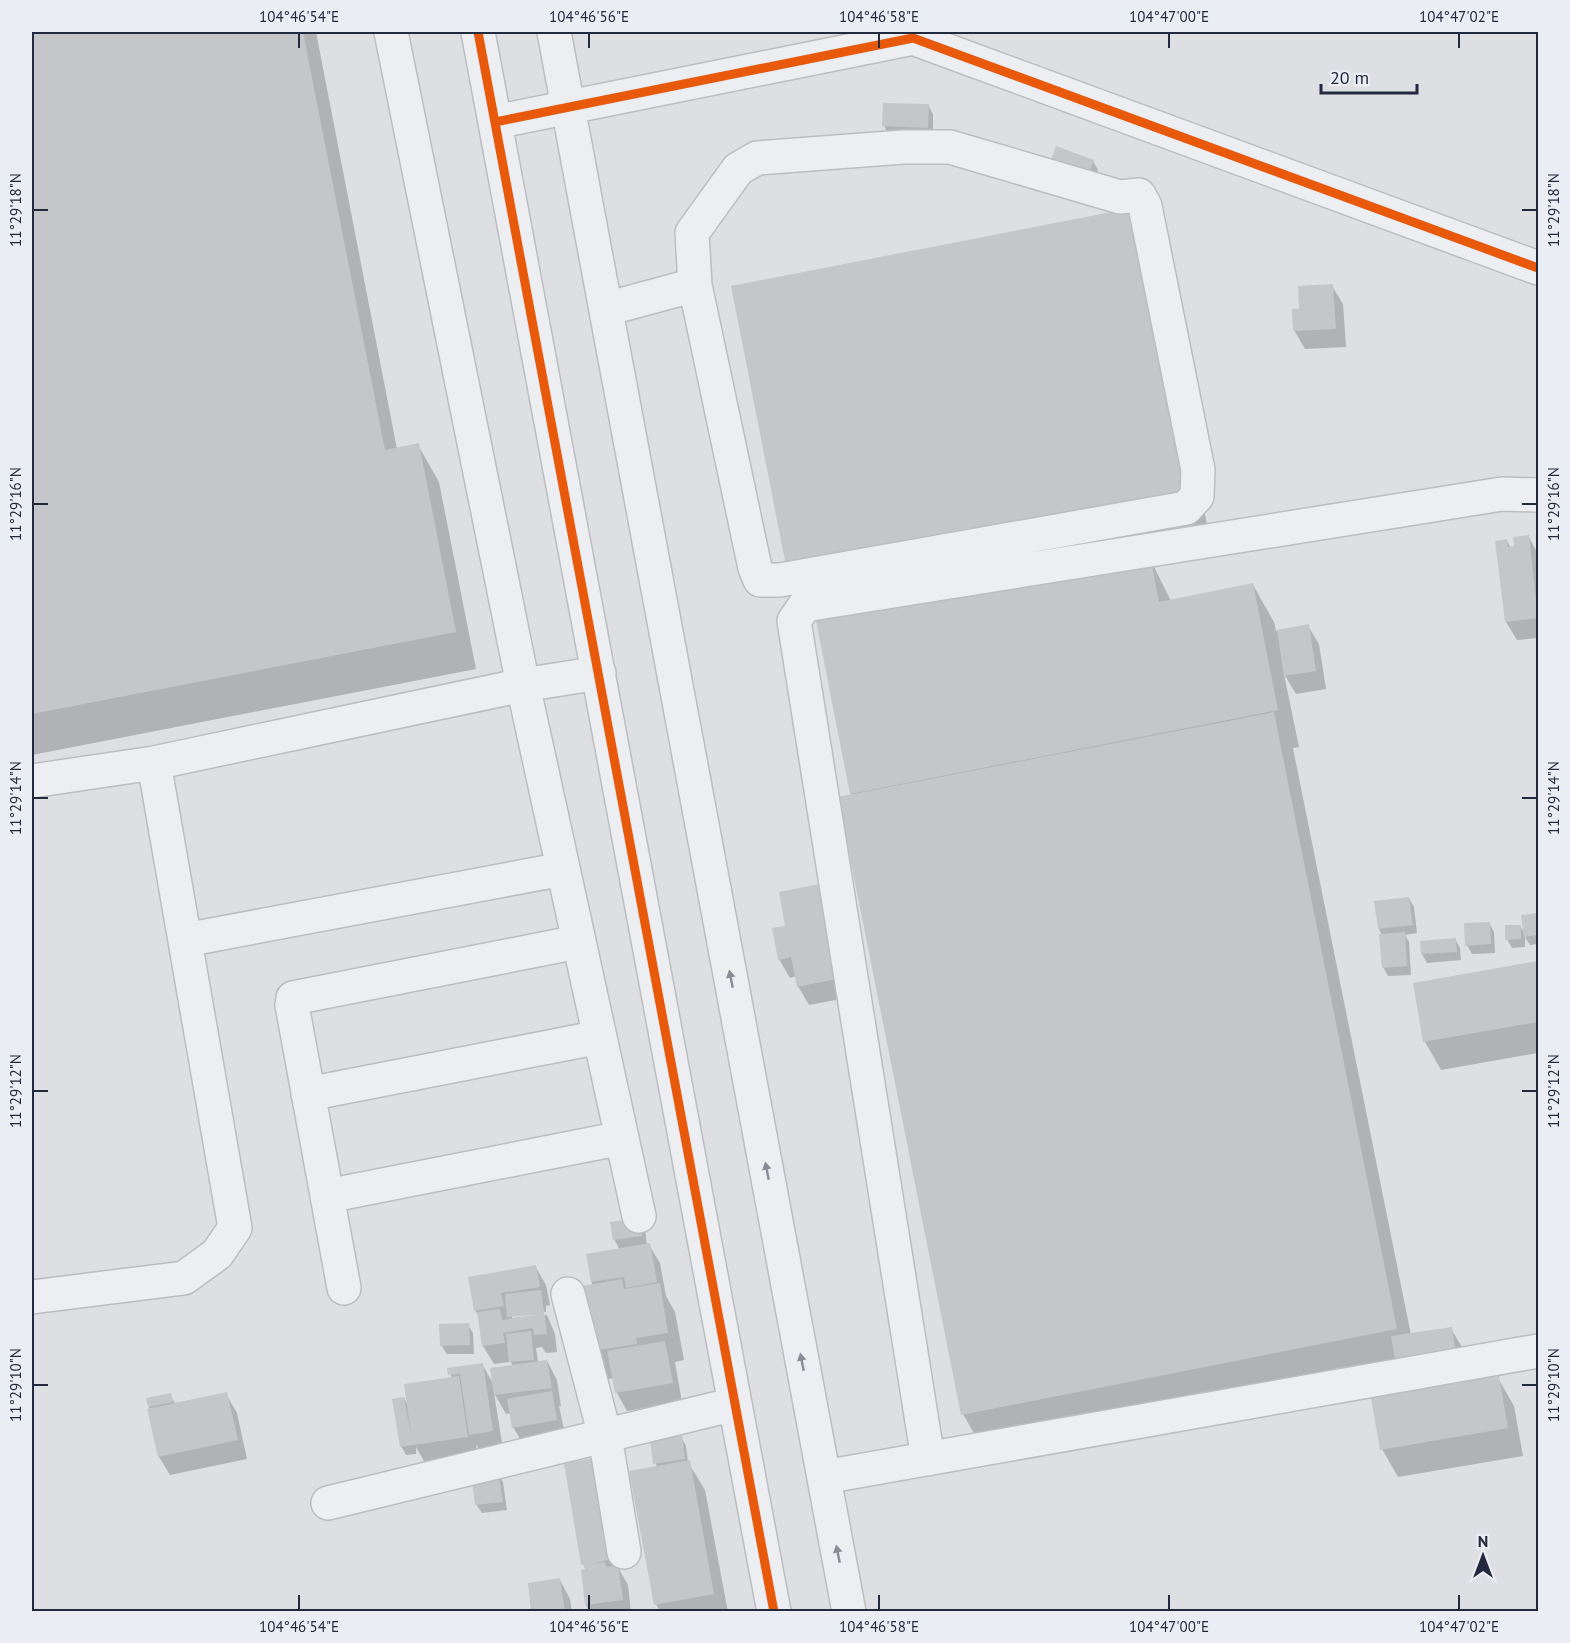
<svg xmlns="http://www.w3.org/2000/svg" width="1570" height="1643" font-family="'PT Sans',sans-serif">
  <rect width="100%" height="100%" fill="#dedfe3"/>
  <path fill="#0003" d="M32 32H316L397 449 418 445 439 482 476 669 32 755Z
    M885 104 928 105 933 114V136L889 135 884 126Z
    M1057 148 1093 161 1098 170 1090 193Z
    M1152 246 1208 530 810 607Z
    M1332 286 1343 304 1346 347 1305 349 1294 330 1300 310Z
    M1529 537 1538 554V638L1517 640 1506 622 1507 541 1511 548Z
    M1149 557 1171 601 1253 585 1274 622 1276 631 1308 626 1319 644 1326 689 1296 694 1284 674 1299 747 1293 748 1411 1335 1451 1329 1462 1347 1466 1381 984 1451 963 1414 851 793Z
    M818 886 829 904 846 998 809 1005 798 986 796 976 790 978 779 959Z
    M1409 898 1414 907 1417 933 1405 935 1409 942 1411 975 1388 976 1383 967 1382 935 1379 929 1376 903Z
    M1538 915V944L1530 945 1525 937V947L1512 948 1507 939 1520 926 1525 934 1523 916Z
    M1489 923 1494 932 1495 953 1472 954 1467 945Z
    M1455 939 1460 948 1461 960 1427 963 1422 954Z
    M1538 963V1053L1441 1070 1425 1042 1415 984Z
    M645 1229 647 1245H649L660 1263 666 1296 675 1312 684 1360 675 1362 682 1402 627 1411 617 1393 614 1378 604 1380 588 1352 592 1282 620 1250 614 1239Z
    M535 1266 546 1285 550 1305 546 1306V1312L512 1315V1318L547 1315 555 1334 557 1352 546 1353 542 1347 536 1348 538 1362 547 1361 557 1380 561 1406H559L566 1439 524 1446 513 1427 511 1413 506 1414 494 1393 503 1449 481 1453 476 1444 478 1456 425 1463 416 1447V1454L406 1455 401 1446 404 1398 409 1407 452 1379 449 1369 482 1364 494 1385 513 1366 511 1362 494 1364 483 1346 479 1317 475 1310Z
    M468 1325 473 1333 474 1354H447L441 1345Z
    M1498 1378 1514 1406 1523 1456 1398 1477 1382 1449Z
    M226 1394 237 1413 247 1459 170 1475 159 1457 149 1407 170 1395 175 1403Z
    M681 1437 686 1446 688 1462 705 1490 728 1612H660L656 1604 657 1468 651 1441Z
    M498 1473 503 1482 507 1510 482 1513 476 1504Z
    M604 1478 620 1571 628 1585 631 1612H589L586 1604V1570L583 1564Z
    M560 1580 570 1599 572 1612H532Z"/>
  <path fill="#c4c6ca" d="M32 32H303L385 450 419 443 456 632 32 714Z
    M883 103 929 104 928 128 882 126Z
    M1056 146 1094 160 1085 185 1047 171Z
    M1132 208 1188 493 787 571 731 286Z
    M1333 284 1336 329 1293 331 1292 309H1299L1298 286Z
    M1529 535 1538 618 1505 622 1495 541 1507 539 1508 547 1514 546 1513 537Z
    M1150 555 1159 602 1253 583 1278 710 850 794 816 621Z
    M1309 624 1316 671 1284 676 1277 630Z
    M1274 712 1397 1329 961 1415 838 797Z
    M819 884 836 979 797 987 791 957 778 960 772 928 785 926 779 892Z
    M1409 897 1413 925 1378 929 1374 901Z
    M1538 913V935L1524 937 1521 915Z
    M1490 922 1491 944 1465 946 1464 923Z
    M1505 925H1521V939L1505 940Z
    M1405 932 1407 966 1382 968 1379 934Z
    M1456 938 1457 952 1421 954 1420 941Z
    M1538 961V1022L1423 1042 1413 983Z
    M640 1218 642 1236 613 1240 610 1222Z
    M650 1243 657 1282 626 1288 624 1277 591 1282 586 1254Z
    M536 1265 540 1287 501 1293 504 1306 474 1311 468 1277Z
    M622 1279 624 1289 660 1283 668 1333 636 1338 637 1344 587 1352 576 1287Z
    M541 1290 547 1334 534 1335 533 1328 503 1333 505 1343 482 1346 477 1312 500 1309 502 1320 535 1315 507 1317 505 1294Z
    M469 1323 470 1345 440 1346 439 1324Z
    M1452 1327 1457 1362 1397 1371 1391 1336Z
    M531 1331 534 1360 509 1362 506 1334Z
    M665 1341 673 1383 615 1393 607 1351Z
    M547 1360 552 1388 494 1395 490 1368Z
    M483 1363 493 1431 469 1435 460 1374 448 1375 447 1368Z
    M459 1376 468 1437 400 1447 392 1399 404 1397 411 1435 404 1384Z
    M1499 1376 1508 1428 1380 1450 1371 1398Z
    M552 1391 557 1420 512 1428 507 1399Z
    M227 1392 238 1440 158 1457 147 1409Z
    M171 1393 173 1402 148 1407 146 1398Z
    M682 1435 685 1459 653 1464 650 1440Z
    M594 1458 611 1559 592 1564 605 1562 606 1567 618 1565 623 1600 585 1605 581 1570 585 1569 584 1564 581 1565 564 1463Z
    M690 1460 714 1594 654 1605 629 1471Z
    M498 1471 503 1502 475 1505 471 1474Z
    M560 1578 565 1611 531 1612 528 1583Z"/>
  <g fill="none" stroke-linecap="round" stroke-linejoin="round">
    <defs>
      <path id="minor" d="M478 32 774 1612
        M554 32 849 1612
        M495 122 913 38 1538 268
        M903 147H950L1120 197 1139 195 1145 206 1198 470 1197 496 1186 508 780 580H760L755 568 695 285 692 233 738 169 757 158Z
        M606 309 695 285
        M599 673 523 685 639 1216
        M32 781 154 763 523 685 391 32
        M185 940 563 869
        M308 1094 600 1037
        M327 1196 622 1138
        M344 1288 292 1005 293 998 578 942
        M568 1294 605 1436 624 1552
        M32 1297 184 1278 217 1254 235 1228 154 763
        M928 1459 794 621 805 605 1502 494 1538 495
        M824 1477 1538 1351
        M328 1503 735 1404"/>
    </defs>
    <use href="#minor" stroke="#bcbdc1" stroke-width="36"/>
    <use href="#minor" stroke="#edeef1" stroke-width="33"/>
    <defs>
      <path id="cycleway" d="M478 32 774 1612
        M495 122 913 38 1538 268"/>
    </defs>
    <use href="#cycleway" stroke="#eaedf4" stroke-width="13"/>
    <use href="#cycleway" stroke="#e8590c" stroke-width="9"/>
  </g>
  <defs><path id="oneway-solid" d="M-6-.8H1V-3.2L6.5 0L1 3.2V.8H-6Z" transform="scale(1.5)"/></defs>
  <g fill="#888c97">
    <use href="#oneway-solid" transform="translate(731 979) rotate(-101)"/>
    <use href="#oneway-solid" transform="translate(767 1171) rotate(-101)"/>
    <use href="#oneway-solid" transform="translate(802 1362) rotate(-101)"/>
    <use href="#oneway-solid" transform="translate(838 1554) rotate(-101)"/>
  </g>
  <path fill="none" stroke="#242a3d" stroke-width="2" d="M299 33V48M589 33V48M879 33V48M1169 33V48M1459 33V48M33 210H48M1522 210H1537M33 504H48M1522 504H1537M33 798H48M1522 798H1537M33 1091H48M1522 1091H1537M33 1385H48M1522 1385H1537M299 1595V1610M589 1595V1610M879 1595V1610M1169 1595V1610M1459 1595V1610"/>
  <rect width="1570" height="1643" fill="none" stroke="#eaedf4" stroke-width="66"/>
  <g transform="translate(1483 1556)" stroke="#eaedf4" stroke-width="4.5" paint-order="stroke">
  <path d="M0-4.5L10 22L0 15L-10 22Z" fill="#242a3d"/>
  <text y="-9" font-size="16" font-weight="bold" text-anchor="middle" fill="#242a3d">N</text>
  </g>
  <path d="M1321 84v9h96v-9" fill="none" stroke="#242a3d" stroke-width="3"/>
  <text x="1330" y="84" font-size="18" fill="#242a3d" stroke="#eaedf4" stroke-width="4.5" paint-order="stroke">20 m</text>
  <rect x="33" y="33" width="1504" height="1577" fill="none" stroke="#242a3d" stroke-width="2"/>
  <g font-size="15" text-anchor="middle" fill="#242a3d">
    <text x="299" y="22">104°46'54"E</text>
    <text x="589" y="22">104°46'56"E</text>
    <text x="879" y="22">104°46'58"E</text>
    <text x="1169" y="22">104°47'00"E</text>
    <text x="1459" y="22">104°47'02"E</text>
    <text transform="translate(16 210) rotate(-90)" y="5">11°29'18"N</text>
    <text transform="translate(1554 210) rotate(-90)" y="5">11°29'18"N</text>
    <text transform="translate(16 504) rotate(-90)" y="5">11°29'16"N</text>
    <text transform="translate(1554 504) rotate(-90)" y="5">11°29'16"N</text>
    <text transform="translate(16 798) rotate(-90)" y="5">11°29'14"N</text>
    <text transform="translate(1554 798) rotate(-90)" y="5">11°29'14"N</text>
    <text transform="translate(16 1091) rotate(-90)" y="5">11°29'12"N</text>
    <text transform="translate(1554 1091) rotate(-90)" y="5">11°29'12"N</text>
    <text transform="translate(16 1385) rotate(-90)" y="5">11°29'10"N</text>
    <text transform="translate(1554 1385) rotate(-90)" y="5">11°29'10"N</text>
    <text x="299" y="1632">104°46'54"E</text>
    <text x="589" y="1632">104°46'56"E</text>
    <text x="879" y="1632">104°46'58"E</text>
    <text x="1169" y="1632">104°47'00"E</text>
    <text x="1459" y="1632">104°47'02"E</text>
  </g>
</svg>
